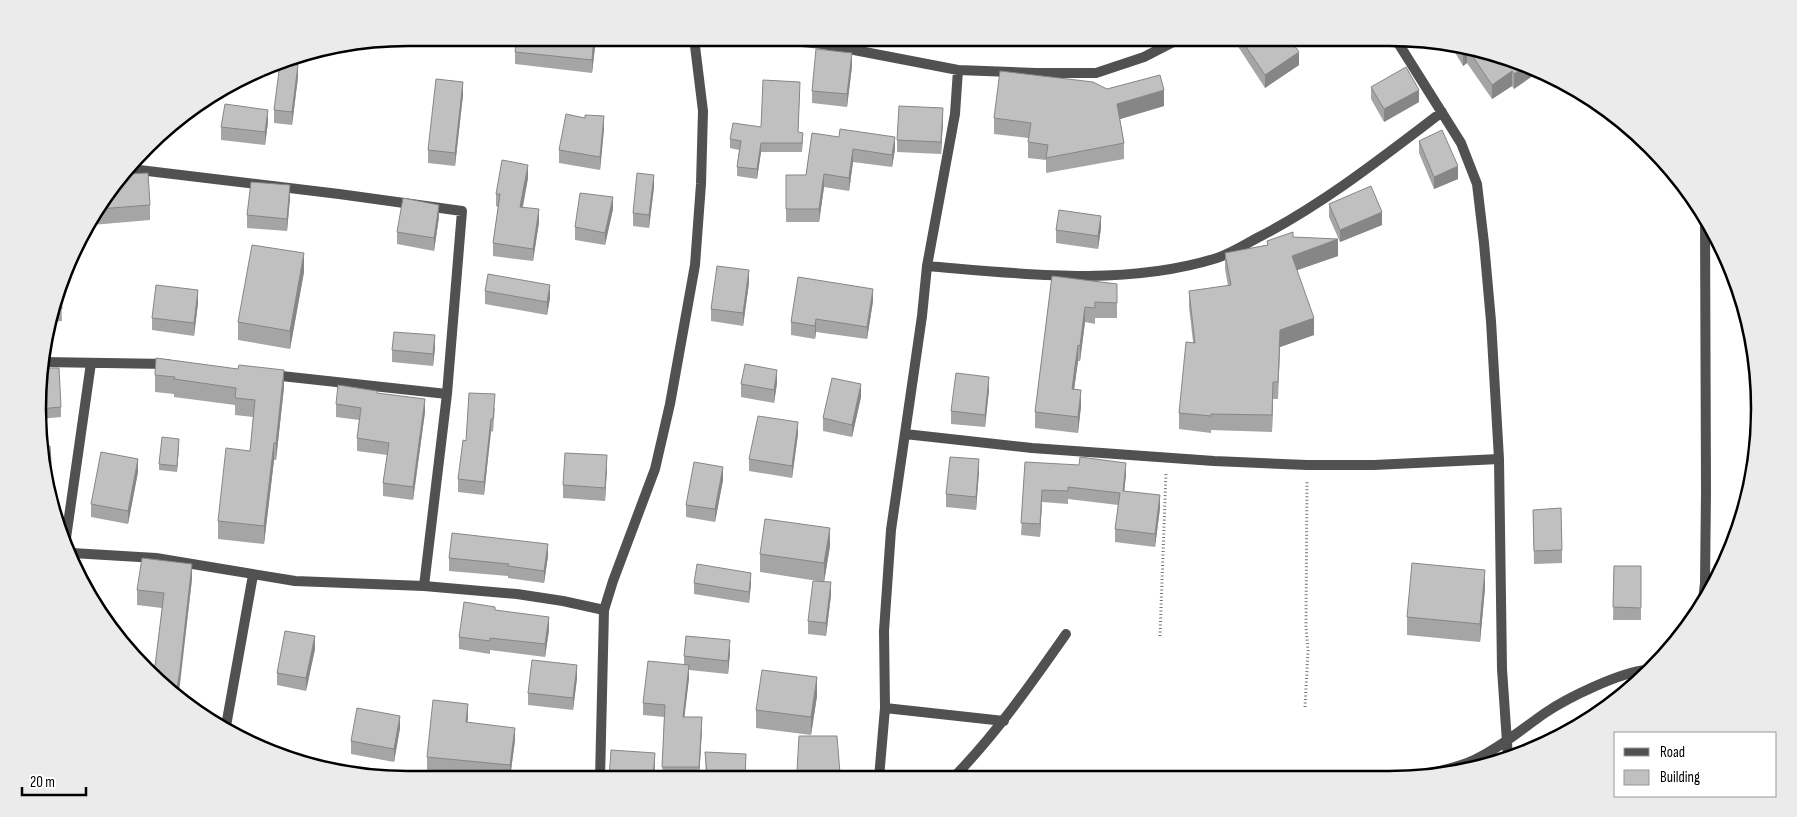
<svg xmlns="http://www.w3.org/2000/svg" width="1797" height="817" font-family="'Sofia Sans Condensed',sans-serif">
  <rect width="100%" height="100%" fill="#fff"/>
  <g fill="none" stroke-linecap="round" stroke-linejoin="round">
    <path stroke="#737373" stroke-width="3" stroke-dasharray="1 2.5" stroke-linecap="butt" d="M1160 636 1166 472
      M1305 707 1308 651 1306 627 1307 480"/>
    <path stroke="#515151" stroke-width="10" d="M759 38 823 44 958 70 1036 73H1096L1144 57 1181 38
      M1395 38 1461 143 1477 184 1484 243 1491 321 1499 459 1502 669 1508 757
      M131 169 339 194 462 211 447 394 424 586
      M927 266C1023 274 1124 287 1217 258 1232 253 1247 243 1261 236 1326 202 1384 156 1442 112
      M42 362 168 364
      M272 375 447 394
      M905 434 1032 448 1214 461 1307 465H1374L1499 459
      M66 538 91 363
      M72 553 156 558 295 581 424 586 517 594 563 601 604 610
      M1703 600 1705 583 1706 491 1705 217
      M885 708 1004 721
      M226 726 253 575
      M1419 776C1437 771 1458 768 1474 760 1500 748 1522 729 1545 713 1567 698 1620 672 1647 670
      M879 778 885 708 884 631 891 530 922 316 927 266 955 114 958 70
      M953 778C996 734 1031 684 1066 634
      M600 779 604 610 613 581 655 469 670 404 695 265 701 184 703 111 694 38"/>
  </g>
  <path fill="#a5a5a5" d="M408 38H419V43L390 41Z
    M596 38 592 73 515 64V52Z
    M1237 38H1305L1294 45 1299 65 1265 88 1237 45Z
    M1450 44 1461 45 1530 66 1514 89 1512 86 1492 99 1467 63 1463 66Z
    M852 66 847 107 812 103V91Z
    M298 77 292 125 274 123V110Z
    M1371 87 1419 102 1384 122 1371 99Z
    M1107 89 1164 106 1120 119 1124 143V159L1046 173V160L1028 158V138L994 134V118Z
    M800 92 798 132 803 142 802 152H761L757 179 737 176V167L739 150 730 148V139L761 127Z
    M463 95 455 166 428 163V150Z
    M943 121 941 154 897 152V140Z
    M268 122 265 145 221 140V127Z
    M604 129 600 170 559 163V150Z
    M812 133 895 149 892 167 853 162 849 191 824 187 819 222H786V175H806Z
    M1642 139 1651 146 1644 149Z
    M1419 141 1458 179 1434 189 1419 153Z
    M127 174 150 205V220L92 225V229L85 228 87 223Z
    M528 178 523 207 539 222 533 261 493 256V243L498 207 496 206V194Z
    M654 187 649 228 633 226V213Z
    M290 198 287 231 247 228V215Z
    M1329 204 1382 225 1340 242 1329 217Z
    M613 209 605 245 575 240V227Z
    M439 217 434 251 397 244V232Z
    M1101 228 1098 249 1056 243V230Z
    M1293 237 1338 256 1297 270 1314 335 1280 347 1278 399H1273L1272 432 1211 430V433L1179 429V413L1193 342 1189 307V291L1228 286 1225 269V253L1267 245V241Z
    M304 272 290 349 238 340V322Z
    M1052 276 1117 284V318H1095V324L1085 322 1080 361H1078L1074 389 1081 406 1078 433 1035 428V412Z
    M749 283 743 326 711 321V309Z
    M485 291 550 298 547 315 485 304Z
    M61 293 62 321 50 322Z
    M873 301 867 339 816 332 815 339 791 335V322Z
    M198 303 194 336 152 330V318Z
    M435 348 433 366 392 362V350Z
    M41 368 61 407V417L39 419 38 403Z
    M155 375 284 387 276 460H274L264 544 218 539V521L250 451 253 417 235 415V405L174 397V394L155 392Z
    M777 383 774 403 741 397V384Z
    M989 390 985 427 951 424V411Z
    M377 393 425 412 413 500 383 496V483L387 455 357 451V438L359 420 336 417V404Z
    M861 397 852 437 823 431V418Z
    M495 407 493 432 491 431 484 495 458 492V479L466 441Z
    M798 434 792 478 749 471V459Z
    M179 445 177 472 159 470V464Z
    M41 446 51 463V476H47Z
    M1025 462 1126 475 1124 491 1160 508 1155 547 1115 542V529L1118 505 1068 499V504L1042 502 1040 537 1021 535Z
    M607 468 605 501 563 498V485Z
    M138 472 128 524 91 517V504Z
    M979 472 976 510 946 507V494Z
    M723 480 715 522 686 517V505Z
    M1533 510 1562 550V563L1534 564Z
    M830 546 824 582 760 572V554Z
    M548 556 544 583 508 578V576L449 571V558Z
    M1614 566H1641V620H1613Z
    M192 579 180 685 178 696 164 688 155 666 162 608 137 605V590Z
    M694 583H751L749 603 694 594Z
    M1485 588 1480 642 1407 635V617Z
    M831 595 826 636 808 634V621Z
    M495 610 549 630 545 657 490 650V654L459 649V637Z
    M315 649 306 691 277 685V673Z
    M730 653 728 674 689 670V678L684 717 702 729 699 779H662L664 717 643 715V703L684 665V656Z
    M577 678 573 710 528 705V693Z
    M817 696 811 735 756 728V710Z
    M468 717 467 723 515 740 510 778 427 770V757Z
    M400 728 394 762 351 754V741Z
    M705 752 746 766V778L706 779Z
    M797 771 840 773V778H797Z"/>
  <path fill="#868686" d="M594 38H596L592 73V60Z
    M1288 38H1305L1288 49Z
    M1467 48V63L1463 66V51Z
    M1299 52V65L1265 88V75Z
    M852 53V66L847 107V94Z
    M298 65V77L292 125V112Z
    M1527 65 1540 71 1514 89V74Z
    M1512 71V86L1492 99V85Z
    M463 82V95L455 166V153Z
    M1164 90V106L1117 120V104Z
    M1419 90V102L1384 122V109Z
    M943 108V121L941 154V142Z
    M268 110V122L265 145V132Z
    M604 116V129L600 170V157Z
    M895 137V149L892 167V155Z
    M1644 141 1651 146 1652 147 1644 149Z
    M761 143V152L757 179V169Z
    M853 149V162L849 191V178Z
    M528 165V178L520 219V207Z
    M1458 166V179L1434 189V177Z
    M824 174V187L819 222V209Z
    M654 175V187L649 228V215Z
    M290 185V198L287 231V219Z
    M613 197V209L605 245V233Z
    M439 205V217L434 251V238Z
    M539 209V222L533 261V249Z
    M1382 212V225L1340 242V230Z
    M1101 216V228L1098 249V236Z
    M1338 239V256L1292 272V256Z
    M304 253V272L290 349V331Z
    M749 270V283L743 326V313Z
    M550 285V298L547 315V302Z
    M873 289V301L867 339V327Z
    M198 290V303L194 336V323Z
    M1085 307V322L1080 361V346Z
    M1314 318V335L1280 347 1278 399 1280 330Z
    M816 319V332L815 339V326Z
    M435 335V348L433 366V354Z
    M1078 345V361L1072 405V389Z
    M284 370V387L276 460V443Z
    M777 370V383L774 403V390Z
    M989 377V390L985 427V415Z
    M1273 382V399L1272 432V415Z
    M861 384V397L852 437V425Z
    M1081 390V406L1078 433V417Z
    M425 399V412L413 500V487Z
    M491 419V431L484 495V482Z
    M798 422V434L792 478V466Z
    M179 439V445L177 472V466Z
    M274 443V460L264 544V526Z
    M607 455V468L605 501V488Z
    M138 459V472L128 524V511Z
    M979 459V472L976 510V497Z
    M1126 463V475L1123 504V491Z
    M723 467V480L715 522V509Z
    M1042 490V502L1040 537V524Z
    M1160 495V508L1155 547V534Z
    M830 528V546L824 582V563Z
    M548 544V556L544 583V571Z
    M192 564V579L178 696 176 695Z
    M1485 570V588L1480 642V624Z
    M751 573V583L749 603V592Z
    M831 582V595L826 636V623Z
    M549 617V630L545 657V644Z
    M315 636V649L306 691V678Z
    M730 640V653L728 674V661Z
    M577 665V678L573 710V698Z
    M689 665V678L683 730V717Z
    M817 677V696L811 735V717Z
    M468 704V717L466 735V722Z
    M400 716V728L394 762V749Z
    M702 717V729L699 779V767Z
    M515 728V740L510 778V765Z
    M655 753V765L654 779H653Z"/>
  <path fill="#c0c0c0" stroke="#868686" d="M517 38H594L592 60 515 52Z
    M1240 38H1289L1299 52 1265 75Z
    M1459 44 1461 45 1527 65 1514 74 1512 71 1492 85 1467 48 1463 51Z
    M816 49 852 53 847 94 812 91Z
    M280 63 298 65 292 112 274 110Z
    M1406 67 1419 90 1384 109 1371 87Z
    M1000 71 1093 82 1107 89 1160 75 1164 90 1117 104 1124 143 1046 158 1048 145 1028 142 1031 123 994 118Z
    M436 79 463 82 455 153 428 150Z
    M763 80 800 82 798 132 803 133 802 143H761L757 169 737 167 741 141 730 139 733 123 761 127Z
    M225 104 268 110 265 132 221 127Z
    M899 106 943 108 941 142 897 140Z
    M566 114 585 118V115L604 116 600 157 559 150Z
    M840 129 895 137 892 155 853 149 849 178 824 174 819 209H786V175H806L812 133 839 137Z
    M1442 130 1458 166 1434 177 1419 141Z
    M502 160 528 165 520 207 539 209 533 249 493 243 500 194H496Z
    M148 173 150 205 98 209 127 174Z
    M637 173 654 175 649 215 633 213Z
    M251 182 290 185 287 219 247 215Z
    M1371 186 1382 212 1340 230 1329 204Z
    M580 193 613 197 605 233 575 227Z
    M403 198 439 205 434 238 397 232Z
    M1059 210 1101 216 1098 236 1056 230Z
    M1293 232V237L1338 239 1292 256 1314 318 1280 330 1278 382H1273L1272 415 1211 414V416L1179 413 1186 342 1195 343 1189 291 1231 285 1225 253 1268 245 1267 241Z
    M252 245 304 253 290 331 238 322Z
    M717 266 749 270 743 313 711 309Z
    M488 274 550 285 547 302 485 291Z
    M1052 276 1117 284V303L1095 302V308L1085 307 1080 346 1078 345 1072 389 1081 390 1078 417 1035 412Z
    M798 277 873 289 867 327 816 319 815 326 791 322Z
    M156 285 198 290 194 323 152 318Z
    M61 293 62 309H55Z
    M394 332 435 335 433 354 392 350Z
    M156 358 238 369 239 365 284 370 276 443H274L264 526 218 521 226 448 250 451 255 400 235 398 236 388 174 379 175 377 155 375Z
    M745 364 777 370 774 390 741 384Z
    M41 368H59L61 407 39 409 38 400Z
    M956 373 989 377 985 415 951 411Z
    M832 378 861 384 852 425 823 418Z
    M338 385 377 391V393L425 399 413 487 383 483 389 443 357 438 361 408 336 404Z
    M469 393 495 394 493 419H491L484 482 458 479 463 440 466 441Z
    M758 416 798 422 792 466 749 459Z
    M162 437 179 439 177 466 159 464Z
    M41 446H50L51 463H47L46 485 45 481Z
    M101 452 138 459 128 511 91 504Z
    M565 453 607 455 605 488 563 485Z
    M950 457 979 459 976 497 946 494Z
    M1080 457 1126 463 1123 491 1160 495 1155 534 1115 529 1120 493 1068 487V491L1042 490 1040 524 1021 523 1025 462 1079 465Z
    M694 462 723 467 715 509 686 505Z
    M1561 508 1562 550 1534 551 1533 510Z
    M765 519 830 528 824 563 760 554Z
    M452 533 548 544 544 571 508 566 509 564 449 558Z
    M142 558 192 564 180 670 176 695 164 688 147 667 148 664 155 666 164 593 137 590Z
    M1412 563 1485 570 1480 624 1407 617Z
    M697 564 751 573 749 592 694 583Z
    M1614 566H1641V608L1613 607Z
    M813 581 831 582 826 623 808 621Z
    M464 602 495 607V610L549 617 545 644 490 638V641L459 637Z
    M285 631 315 636 306 678 277 673Z
    M686 636 730 640 728 661 684 656Z
    M532 660 577 665 573 698 528 693Z
    M648 661 689 665 683 717H702L699 767H662L665 705 643 703Z
    M762 670 817 677 811 717 756 710Z
    M433 700 468 704 466 722 515 728 510 765 427 757Z
    M357 708 400 716 394 749 351 741Z
    M799 736H837L840 773 797 771Z
    M611 750 655 753 653 779H609Z
    M705 752 746 754 745 778 707 775Z"/>
  <path d="M0 0H1797V817H0ZM408 46H1389A362 362 0 0 1 1751 408V409A362 362 0 0 1 1389 771H408A362 362 0 0 1 46 409V408A362 362 0 0 1 408 46Z" fill="#ebebeb" fill-rule="evenodd"/>
  <path fill="none" stroke="#000" stroke-width="2.5" d="M408 46H1389A362 362 0 0 1 1751 408V409A362 362 0 0 1 1389 771H408A362 362 0 0 1 46 409V408A362 362 0 0 1 408 46Z"/>
  <rect x="1614" y="732" width="162" height="65" fill="#ffffff" stroke="#999999"/>
  <rect x="1624" y="748" width="25" height="8" fill="#515151" stroke="#999999"/>
  <text x="1660" y="757" font-size="15" fill="#000000">Road</text>
  <rect x="1624" y="770" width="25" height="15" fill="#c0c0c0" stroke="#999999"/>
  <text x="1660" y="782" font-size="15" fill="#000000">Building</text>
  <path d="M22 787v8h64v-8" fill="none" stroke="#000000" stroke-width="2.5"/>
  <text x="30" y="787" font-size="15" fill="#000000" stroke="#ffffff" stroke-width="4" paint-order="stroke">20 m</text>
</svg>
